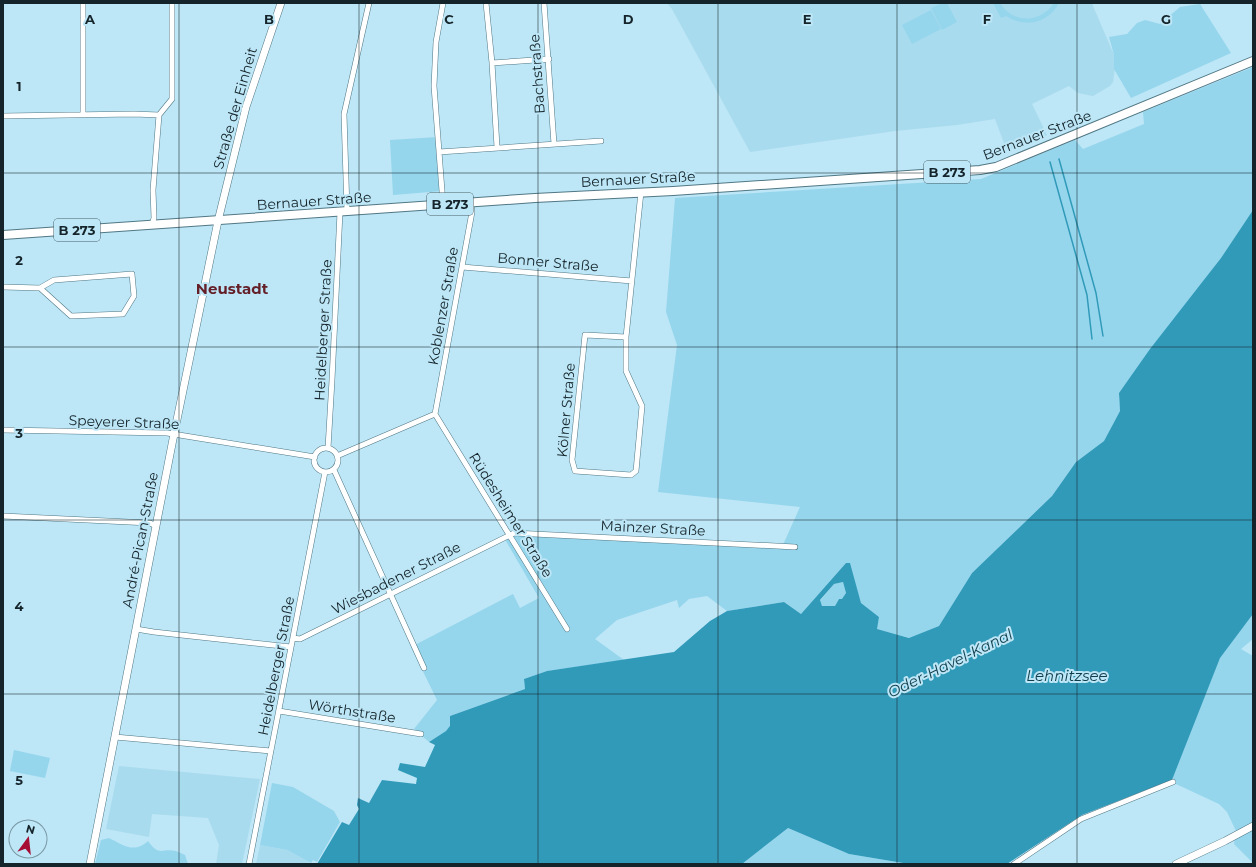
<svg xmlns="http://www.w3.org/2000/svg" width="1256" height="867" font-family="Montserrat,sans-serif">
  <rect width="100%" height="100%" fill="#bde6f6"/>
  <path fill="#a9dbee" d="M667 3H1093V6L1114 55 1115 68 1113 82 1110 86 1093 96 1078 93 1069 86 1032 104 1047 135 1007 151 995 119 957 125 895 131 750 152 672 9Z
    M119 766 260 779 242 864H216L219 845 208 818 152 814 149 837 106 829Z
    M260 845 287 850 309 862 308 864H256Z"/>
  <path fill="#95d6ed" d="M942 3H947L957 22 942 30 931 8Z
    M993 3H1000C1013 24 1041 23 1054 3H1059C1048 24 1024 28 1006 16L1001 18Z
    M1200 4 1231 53 1131 98 1114 69V55L1109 37 1127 34 1137 23 1145 20 1160 24 1180 7Z
    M931 10 941 29 912 44 902 25Z
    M1253 67V210L1221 258 1119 393 1120 411 1104 441 1076 462 1052 496 972 573 939 626 910 638 876 629 879 617 861 603 849 563H846L801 614 784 602 727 611 707 596 689 599 679 608 677 600 617 620 595 639 624 660 547 671 524 679 525 689 450 716 451 726 446 731 429 742 414 729 437 700 411 647 513 594 520 608 539 598 503 536 514 533 782 547 800 507 658 492 677 345 666 312 675 198 981 179 1075 140 1083 149 1144 124 1143 112Z
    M438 137 442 191 393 195 390 140Z
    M843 582 846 593 842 600 839 599 835 606H822L820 601 834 584Z
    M1253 614V639L1241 649 1253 656V863L1234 844 1236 831 1227 812 1219 804 1176 784 1172 780 1220 657Z
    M14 750 50 758 45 778 10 771Z
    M272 783 293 787 334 811 340 822 317 862 313 860 311 863 287 850 260 845Z
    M788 828 849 854 909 864H742Z
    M109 838C123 845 134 854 148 841 159 857 162 848 176 851 179 852 182 854 185 855L188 864H95L101 840Z"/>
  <path fill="#319ab9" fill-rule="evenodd" d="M1253 210V614L1220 658 1172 780 1082 815 1007 864H909L849 854 788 828 742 864H317L342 822 349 825 359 809 357 805 358 798 369 803 382 780 416 784 417 778 398 770 400 763 425 767 435 745 429 742 446 731 450 726V716L525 689 524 679 547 671 674 652 710 621 727 611 784 602 801 614 846 563H850L861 603 879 617 877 629 909 638 939 626 972 573 1052 496 1076 462 1104 441 1120 411 1119 393 1150 349 1221 258ZM843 582 846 593 842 599H839L835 606H822L820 600 834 584Z"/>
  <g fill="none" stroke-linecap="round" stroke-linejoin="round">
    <path stroke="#319ab9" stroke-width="1.5" d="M1059 159 1096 293 1103 336
      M1050 162 1087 295 1092 339"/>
    <defs>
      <path id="street" d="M443 3 436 42 434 86 443 204
        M486 3 492 63 497 147
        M544 3 554 144
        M492 63 549 59
        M83 114V3
        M3 116 134 114 159 115
        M439 152 601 141
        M347 211 344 114 369 3
        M152 225 154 218 153 190 159 115 172 99V3
        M462 267 632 281
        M3 287 40 288 54 280 132 274 134 296 123 314 71 316 40 288
        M626 337 585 335 572 460 575 471 631 475 636 471 642 406 626 371V337L641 192
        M435 414 567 629
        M435 414 472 212 471 202
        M3 430 167 433 315 457
        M328 448 332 380 340 212
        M314 460a12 12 0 1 1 24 0a12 12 0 1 1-24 0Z
        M337 456 435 414
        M334 470 424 668
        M3 516 150 523 156 526
        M136 629 154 632 291 647
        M293 638 300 639 514 533 795 547
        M279 711 421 734
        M115 737 271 751
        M249 864 325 472
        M1014 864 1081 819 1173 782"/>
      <path id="secondary" d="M90 864 173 439 218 221 246 107 281 3
        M1176 864 1225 841 1253 826"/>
      <path id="primary" d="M3 235 535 198 673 191 980 170 996 167 1253 61"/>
    </defs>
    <use href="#street" stroke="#507784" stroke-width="6"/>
    <use href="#secondary" stroke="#507784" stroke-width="8"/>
    <use href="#primary" stroke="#507784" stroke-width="10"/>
    <use href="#street" stroke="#fff" stroke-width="5"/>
    <use href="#secondary" stroke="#fff" stroke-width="7"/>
    <use href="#primary" stroke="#fff" stroke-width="8"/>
  </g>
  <path fill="none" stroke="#14242a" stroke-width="1" stroke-opacity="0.55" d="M179 3V864M359 3V864M538 3V864M718 3V864M897 3V864M1077 3V864M3 173H1253M3 347H1253M3 520H1253M3 694H1253"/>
  <g text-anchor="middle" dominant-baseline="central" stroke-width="4" stroke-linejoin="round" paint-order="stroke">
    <g fill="#bde6f6" stroke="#475e67" stroke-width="1">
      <rect x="924" y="161" width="46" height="22" rx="3"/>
      <rect x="427" y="193" width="46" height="22" rx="3"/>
      <rect x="54" y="219" width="46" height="22" rx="3"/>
    </g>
    <g font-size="13" font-weight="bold" fill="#14242a">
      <text x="947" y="172">B 273</text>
      <text x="450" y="204">B 273</text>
      <text x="77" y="230">B 273</text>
    </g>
    <g font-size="14" fill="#14242a" stroke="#bde6f6">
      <text transform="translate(537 74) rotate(-94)">Bachstraße</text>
      <text transform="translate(235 108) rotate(-74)">Straße der Einheit</text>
      <text transform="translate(1037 135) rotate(-21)">Bernauer Straße</text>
      <text transform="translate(638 179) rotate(-3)">Bernauer Straße</text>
      <text transform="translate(314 201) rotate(-4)">Bernauer Straße</text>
      <text transform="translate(548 262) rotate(5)">Bonner Straße</text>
      <text transform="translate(443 306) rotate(-80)">Koblenzer Straße</text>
      <text transform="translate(323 330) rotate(-87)">Heidelberger Straße</text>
      <text transform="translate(566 410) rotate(-85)">Kölner Straße</text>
      <text transform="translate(124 422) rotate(2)">Speyerer Straße</text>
      <text transform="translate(511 515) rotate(58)">Rüdesheimer Straße</text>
      <text transform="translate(653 528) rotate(3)">Mainzer Straße</text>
      <text transform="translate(140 540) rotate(-79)">André-Pican-Straße</text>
      <text transform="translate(396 578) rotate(-27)">Wiesbadener Straße</text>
      <text transform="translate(276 666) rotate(-79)">Heidelberger Straße</text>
      <text transform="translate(352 711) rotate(9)">Wörthstraße</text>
    </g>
    <g font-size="15" font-weight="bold" fill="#641f28" stroke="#bde6f6">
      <text x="232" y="288">Neustadt</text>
    </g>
    <g font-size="15" font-style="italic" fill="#0f3c4a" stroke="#bde6f6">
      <text transform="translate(950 663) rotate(-26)">Oder-Havel-Kanal</text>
      <text x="1067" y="675">Lehnitzsee</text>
    </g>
  </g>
  <g font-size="13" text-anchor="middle" font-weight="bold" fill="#14242a" stroke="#bde6f6" stroke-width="4" stroke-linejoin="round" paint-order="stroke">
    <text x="90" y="24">A</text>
    <text x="269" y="24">B</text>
    <text x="449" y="24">C</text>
    <text x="628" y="24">D</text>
    <text x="807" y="24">E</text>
    <text x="987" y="24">F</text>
    <text x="1166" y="24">G</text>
    <text x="19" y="91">1</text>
    <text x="19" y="265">2</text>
    <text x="19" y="438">3</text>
    <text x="19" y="611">4</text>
    <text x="19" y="785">5</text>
  </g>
  <rect width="1256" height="867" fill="none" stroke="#14242a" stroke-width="8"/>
  <g transform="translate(28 839) rotate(15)"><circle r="19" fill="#bde6f6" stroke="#7998a4"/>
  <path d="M0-3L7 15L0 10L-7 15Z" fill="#a60c34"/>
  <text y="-6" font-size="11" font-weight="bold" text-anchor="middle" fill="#14242a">N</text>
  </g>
</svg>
